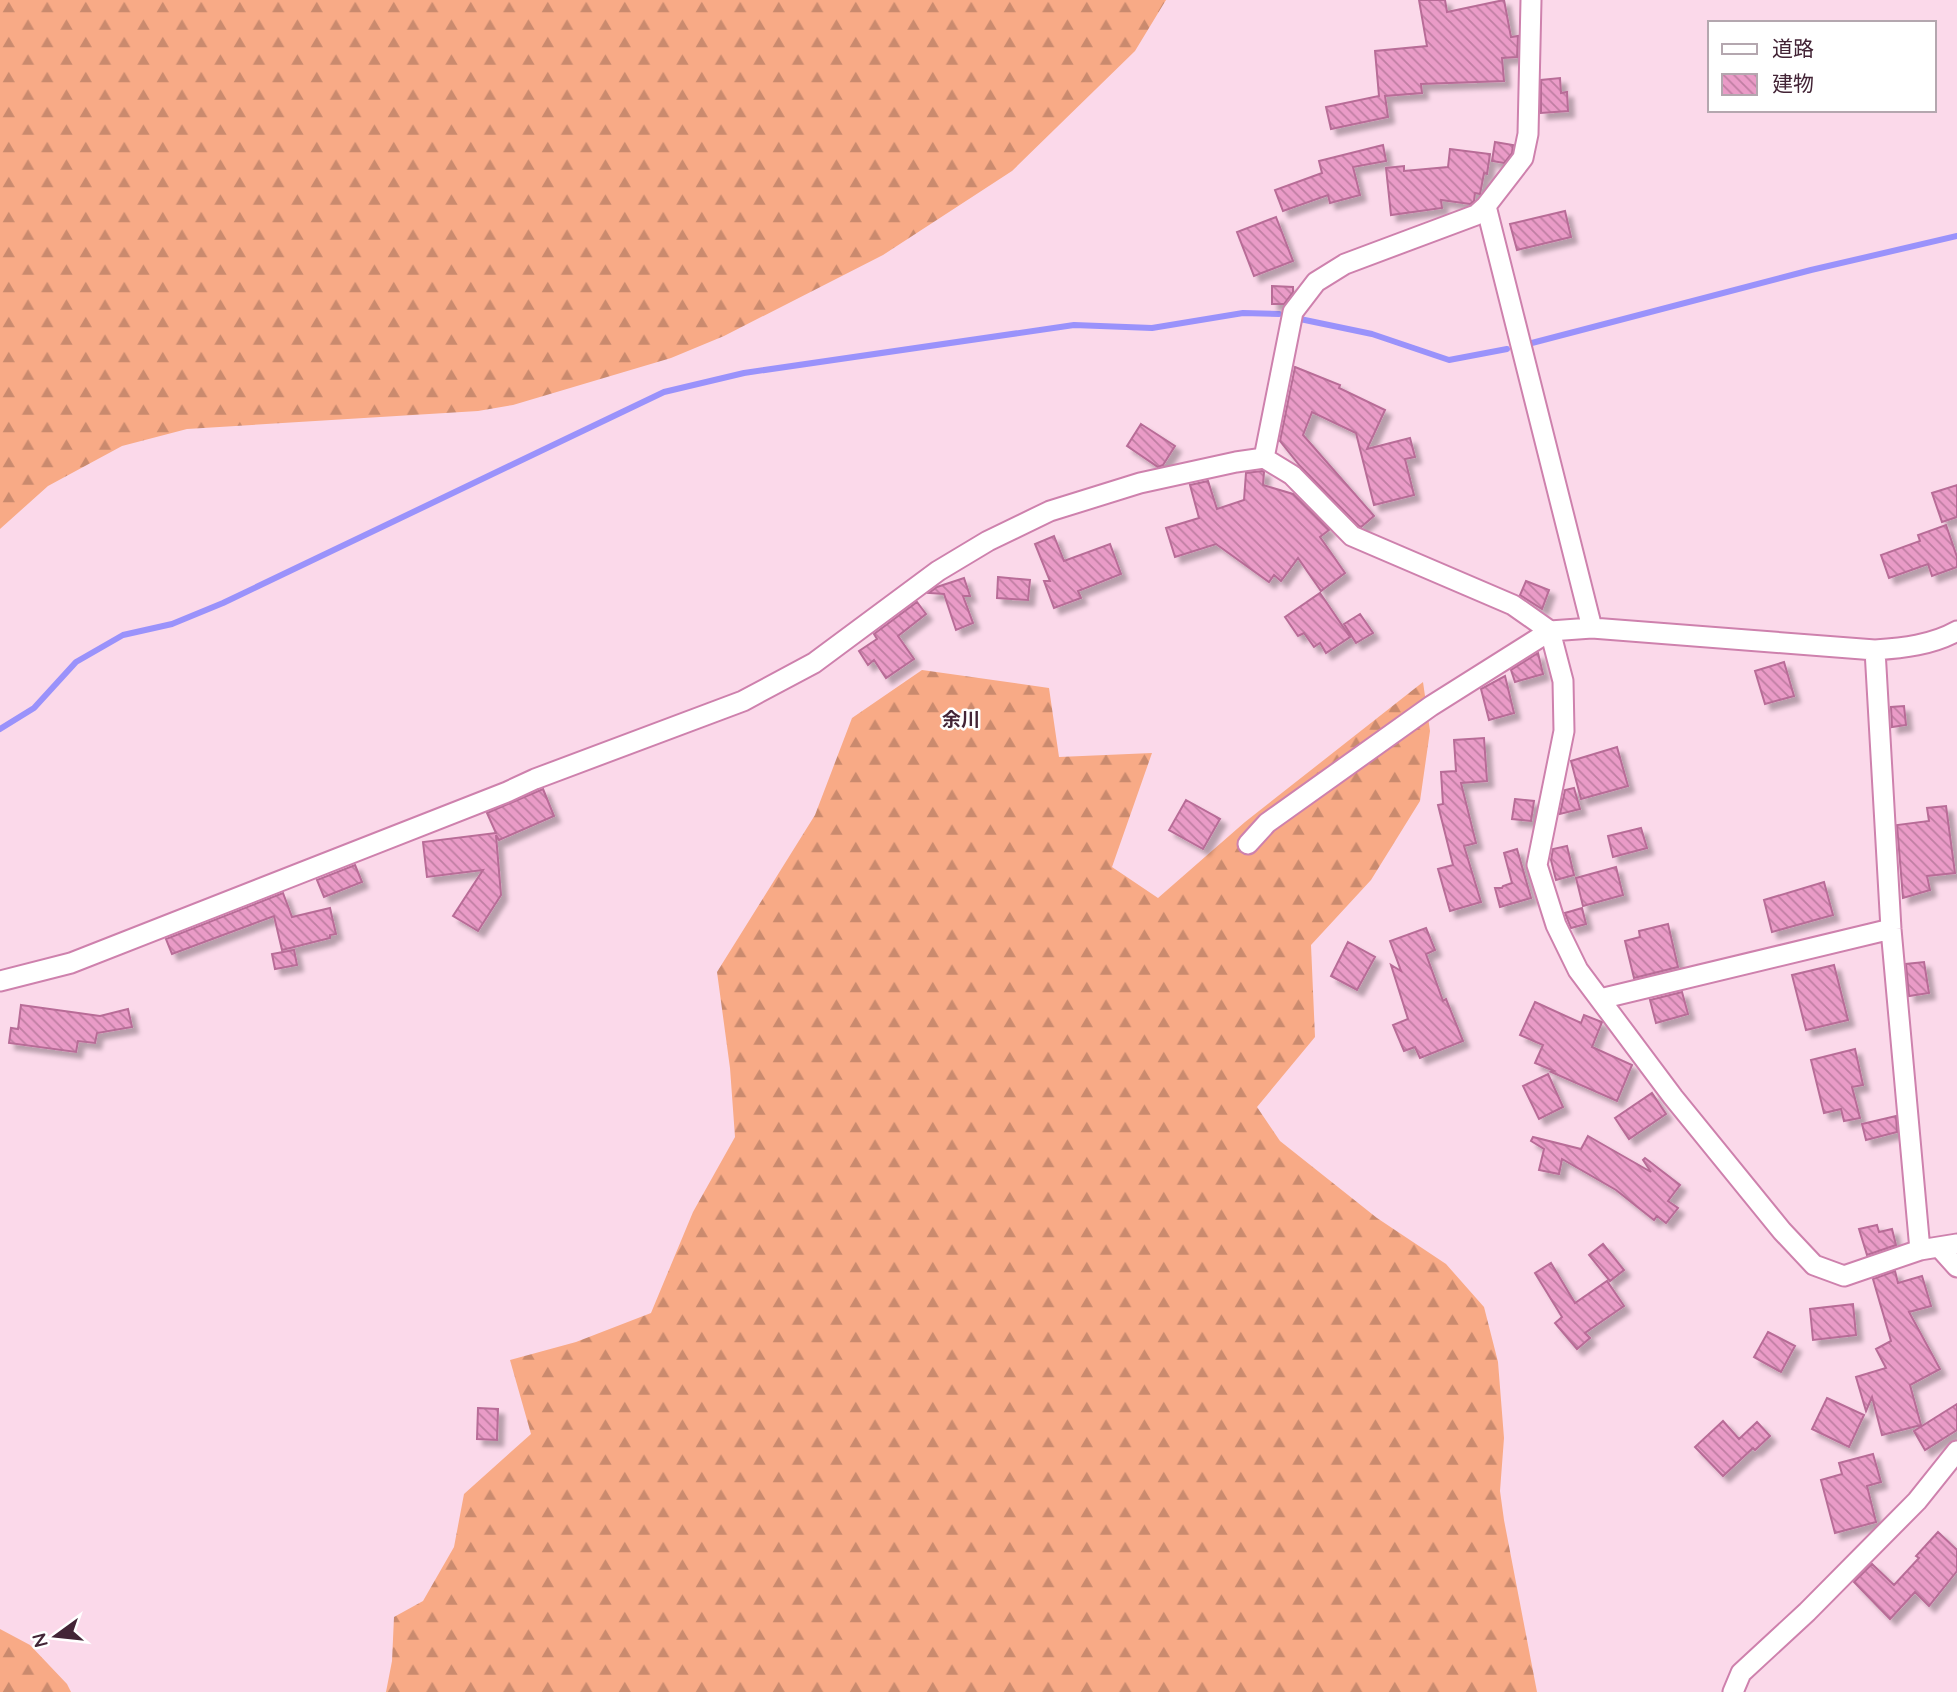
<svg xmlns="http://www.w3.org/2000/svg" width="1957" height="1692" font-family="Quicksand,'Noto Sans JP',sans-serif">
  <defs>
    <pattern id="forest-firs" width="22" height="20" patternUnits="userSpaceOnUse" patternTransform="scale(1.75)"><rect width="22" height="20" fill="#f8aa86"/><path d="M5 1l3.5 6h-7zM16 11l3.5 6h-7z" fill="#ca8a6e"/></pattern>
    <pattern id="building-back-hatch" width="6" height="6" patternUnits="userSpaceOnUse" patternTransform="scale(1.75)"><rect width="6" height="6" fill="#ea9bc7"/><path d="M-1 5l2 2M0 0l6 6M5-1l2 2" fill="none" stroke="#bf7ea2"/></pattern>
    <filter id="shadow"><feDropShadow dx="6" dy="6" stdDeviation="2" flood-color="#0004"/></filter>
  </defs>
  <rect width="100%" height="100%" fill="#fbd9ea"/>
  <path fill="url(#forest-firs)" d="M0 0H1166L1135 51 1012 171 883 255 724 336 671 358 513 405 478 411 187 429 122 446 48 486 0 529Z
    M922 670 1049 688 1059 757 1152 753 1112 867 1158 898 1245 822 1423 682 1430 731 1420 801 1371 880 1311 945 1315 1037 1257 1107 1280 1141 1377 1218 1446 1264 1484 1307 1498 1362 1504 1438 1500 1491 1504 1520 1537 1692H386L392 1661 394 1617 423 1601 454 1547 464 1494 531 1434 510 1360 576 1342 651 1313 693 1212 735 1137 730 1068 717 972 815 815 852 718Z
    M0 1629 30 1645 67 1684 71 1692H0Z"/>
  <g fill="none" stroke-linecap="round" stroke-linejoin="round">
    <path stroke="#9a92fb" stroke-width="6" d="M1300 319 1372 334 1449 360 1507 349
      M1528 344 1811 270 1957 236
      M0 729 34 708 76 662 123 635 172 624 223 603 664 392 744 373 1074 325 1152 328 1243 313 1279 314"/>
  </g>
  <path fill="url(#building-back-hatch)" stroke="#b86c97" stroke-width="2" filter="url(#shadow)" d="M1419 0H1445L1447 12 1504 0 1511 37 1518 36 1517 57 1502 58 1504 81 1421 84 1422 93 1385 96 1388 117 1331 129 1326 107 1379 96 1375 51 1427 46Z
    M1560 78 1561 93 1567 92 1568 111 1541 113V80Z
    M1495 142 1513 145 1512 153 1504 163 1492 161Z
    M1383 145 1386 161 1353 167 1360 195 1330 203 1328 195 1283 211 1275 190 1322 173 1319 161Z
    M1450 149 1490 154 1487 174 1484 173 1480 194 1475 193 1474 201 1470 204 1441 200 1442 208 1391 215 1386 168 1404 166V171L1448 167Z
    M1565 211 1571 237 1517 250 1510 224Z
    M1276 217 1293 261 1254 276 1237 232Z
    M1272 286 1293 287V292L1284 304H1272Z
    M1295 367 1340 385 1339 388 1385 410 1367 449 1410 438 1415 457 1405 459 1414 495 1374 505 1356 433 1312 412 1303 435 1374 516 1361 527 1359 526 1300 466 1280 441Z
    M1141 424 1175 446 1163 465 1158 467 1127 446Z
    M1262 471 1264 472 1263 485 1293 494 1329 530 1320 537 1345 573 1321 591 1298 558 1281 581 1274 575 1269 582 1216 544 1175 557 1166 528 1199 518 1190 485 1208 481 1217 509 1244 500 1246 473Z
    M1957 485V517L1942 522 1932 493Z
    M1946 525 1957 557V567L1932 576 1928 564 1889 578 1881 555 1920 541 1918 535Z
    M1054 536 1064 561 1110 544 1121 574 1078 591 1081 598 1054 608 1044 581H1050L1035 544Z
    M998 577 1030 580 1028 600 997 598Z
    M964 578 970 596H963L973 623 956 630 944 594 929 593 937 587Z
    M1526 581 1549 590 1542 609 1520 595Z
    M1320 593 1350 637 1326 653 1320 643 1314 647 1304 633 1298 636 1285 617Z
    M917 602 926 614 898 636 914 659 886 678 874 660 868 665 859 651 877 639 874 634Z
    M1360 614 1373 633 1356 643 1344 624Z
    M1538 653 1543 674 1515 682 1511 670Z
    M1784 662 1794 696 1765 704 1755 671Z
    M1505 676 1514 713 1489 720 1481 689Z
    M1904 706 1906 725 1892 727 1891 707Z
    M1484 738 1487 781 1461 783 1476 843 1464 846 1481 902 1450 911 1438 869 1453 865 1438 805 1443 804 1441 772 1456 771 1454 740Z
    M1617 747 1628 786 1581 799 1571 761Z
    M1574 788 1580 809 1560 814 1565 790Z
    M543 789 554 816 499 840 496 835 501 895 478 931 453 916 483 870 427 877 423 842 496 833 487 813Z
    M1515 799 1534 801 1531 821 1512 819Z
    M1186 800 1220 819 1203 849 1169 830Z
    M1946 806 1955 873 1927 876 1930 890 1903 898 1897 825 1929 821 1927 808Z
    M1641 828 1647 848 1613 857 1608 836Z
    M1567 846 1574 875 1556 880 1551 860 1553 849Z
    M1517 849 1531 898 1500 907 1495 888H1502L1503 886 1512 883 1504 853Z
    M355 865 362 882 324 897 317 880Z
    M1616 867 1623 895 1583 906 1576 878Z
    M1824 882 1833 915 1772 932 1764 900Z
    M283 893 292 917 330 908 336 934 330 935V938L282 950 274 916 172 954 166 939Z
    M1582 908 1586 924 1571 928 1565 913Z
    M1668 924 1678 967 1634 978 1625 941 1640 937 1639 931Z
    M1426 928 1435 950 1426 954 1443 1001 1446 999 1463 1041 1420 1058 1415 1047 1404 1051 1393 1025 1408 1019 1391 965 1401 971 1390 941Z
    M1348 942 1375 957 1357 990 1331 976Z
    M294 950 297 965 275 969 272 954Z
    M1924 962 1929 993 1909 996 1906 964Z
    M1834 965 1848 1020 1806 1030 1792 975Z
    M1682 992 1688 1014 1656 1023 1650 1000Z
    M1535 1002 1581 1023 1584 1015 1602 1022 1592 1047 1632 1065 1617 1101 1551 1072 1554 1071 1535 1063 1543 1045 1520 1035Z
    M21 1005 100 1016 128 1009 132 1027 97 1033 95 1043 78 1041 76 1052 9 1043 11 1028 18 1029Z
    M1855 1049 1863 1085 1852 1087 1860 1118 1844 1121 1841 1109 1824 1113 1811 1060Z
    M1548 1074 1563 1107 1539 1119 1523 1086Z
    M1652 1093 1666 1114 1629 1139 1615 1118Z
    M1896 1116 1897 1132 1866 1140 1862 1124Z
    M1588 1136 1651 1172 1643 1160 1645 1158 1680 1185 1668 1201 1678 1208 1666 1223 1657 1216 1654 1220 1616 1190 1562 1159 1559 1174 1539 1170 1544 1149 1531 1141 1533 1137 1581 1149Z
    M1877 1225 1879 1232 1892 1229 1896 1245 1867 1255 1859 1229Z
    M1603 1244 1624 1270 1610 1281 1589 1255Z
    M1551 1263 1575 1303 1607 1281 1624 1306 1585 1333 1590 1338 1577 1349 1555 1323 1562 1317 1535 1273Z
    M1895 1271 1898 1283 1922 1276 1931 1306 1909 1312 1940 1369 1910 1385 1921 1425 1882 1435 1872 1397 1866 1411 1856 1377 1886 1368 1876 1349 1891 1341 1873 1279Z
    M1853 1304 1856 1335 1813 1340 1810 1309Z
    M1768 1332 1795 1346 1781 1372 1754 1357Z
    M1827 1398 1864 1415 1849 1447 1812 1429Z
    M1957 1404V1430L1925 1450 1914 1431Z
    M478 1408 498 1409 497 1440 477 1439Z
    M1723 1421 1739 1439 1757 1422 1770 1436 1755 1450 1753 1448 1723 1476 1695 1447Z
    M1873 1454 1881 1482 1867 1486 1876 1522 1835 1533 1821 1480 1842 1474 1839 1463Z
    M1938 1532 1957 1550V1571L1929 1606 1915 1592 1890 1619 1854 1582 1872 1564 1894 1585 1919 1558 1916 1556Z"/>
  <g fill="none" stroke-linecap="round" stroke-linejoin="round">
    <defs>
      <path id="minor" d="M1486 206 1592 628
        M1264 458 1293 312 1316 282 1345 264 1476 215 1486 206 1523 158 1528 134 1531 0
        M1875 650 1891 929 1920 1250
        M1248 844 1267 823 1431 706 1550 631 1592 628 1875 650C1903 648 1932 645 1957 631
        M0 981 71 963 507 792 535 779 743 701 814 663 938 571 988 541 1050 511 1140 483 1236 462 1264 458 1292 475 1352 536 1513 605 1550 631 1563 681 1564 731 1537 865 1556 925 1578 970 1673 1097 1782 1231 1814 1265 1844 1276 1920 1250 1957 1244
        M1600 999 1891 929
        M1939 1247 1957 1267
        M1733 1692 1741 1673 1807 1612 1917 1501 1957 1451"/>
    </defs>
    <use href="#minor" stroke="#ce81ad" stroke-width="23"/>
    <use href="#minor" stroke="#fff" stroke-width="19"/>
  </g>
  <g text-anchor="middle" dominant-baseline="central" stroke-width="5" stroke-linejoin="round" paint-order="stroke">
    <g font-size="19" font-weight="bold" fill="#432436" stroke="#fff">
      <text x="961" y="719">余川</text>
    </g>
  </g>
  <rect x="1708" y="21" width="228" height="91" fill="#ffffff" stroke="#b4a7af" stroke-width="2"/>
  <rect x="1722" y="44" width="35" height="10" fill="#ffffff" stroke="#b4a7af" stroke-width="2"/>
  <text x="1772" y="56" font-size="21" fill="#432436">道路</text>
  <rect x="1722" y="74" width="35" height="21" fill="url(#building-back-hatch)" stroke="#b4a7af" stroke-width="2"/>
  <text x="1772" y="91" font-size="21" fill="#432436">建物</text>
  <g transform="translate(56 1636) rotate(255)" stroke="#ffffff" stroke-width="5" paint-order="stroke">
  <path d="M0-5L12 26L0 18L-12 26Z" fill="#432436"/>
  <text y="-10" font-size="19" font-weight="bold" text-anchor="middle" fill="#432436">N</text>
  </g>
</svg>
